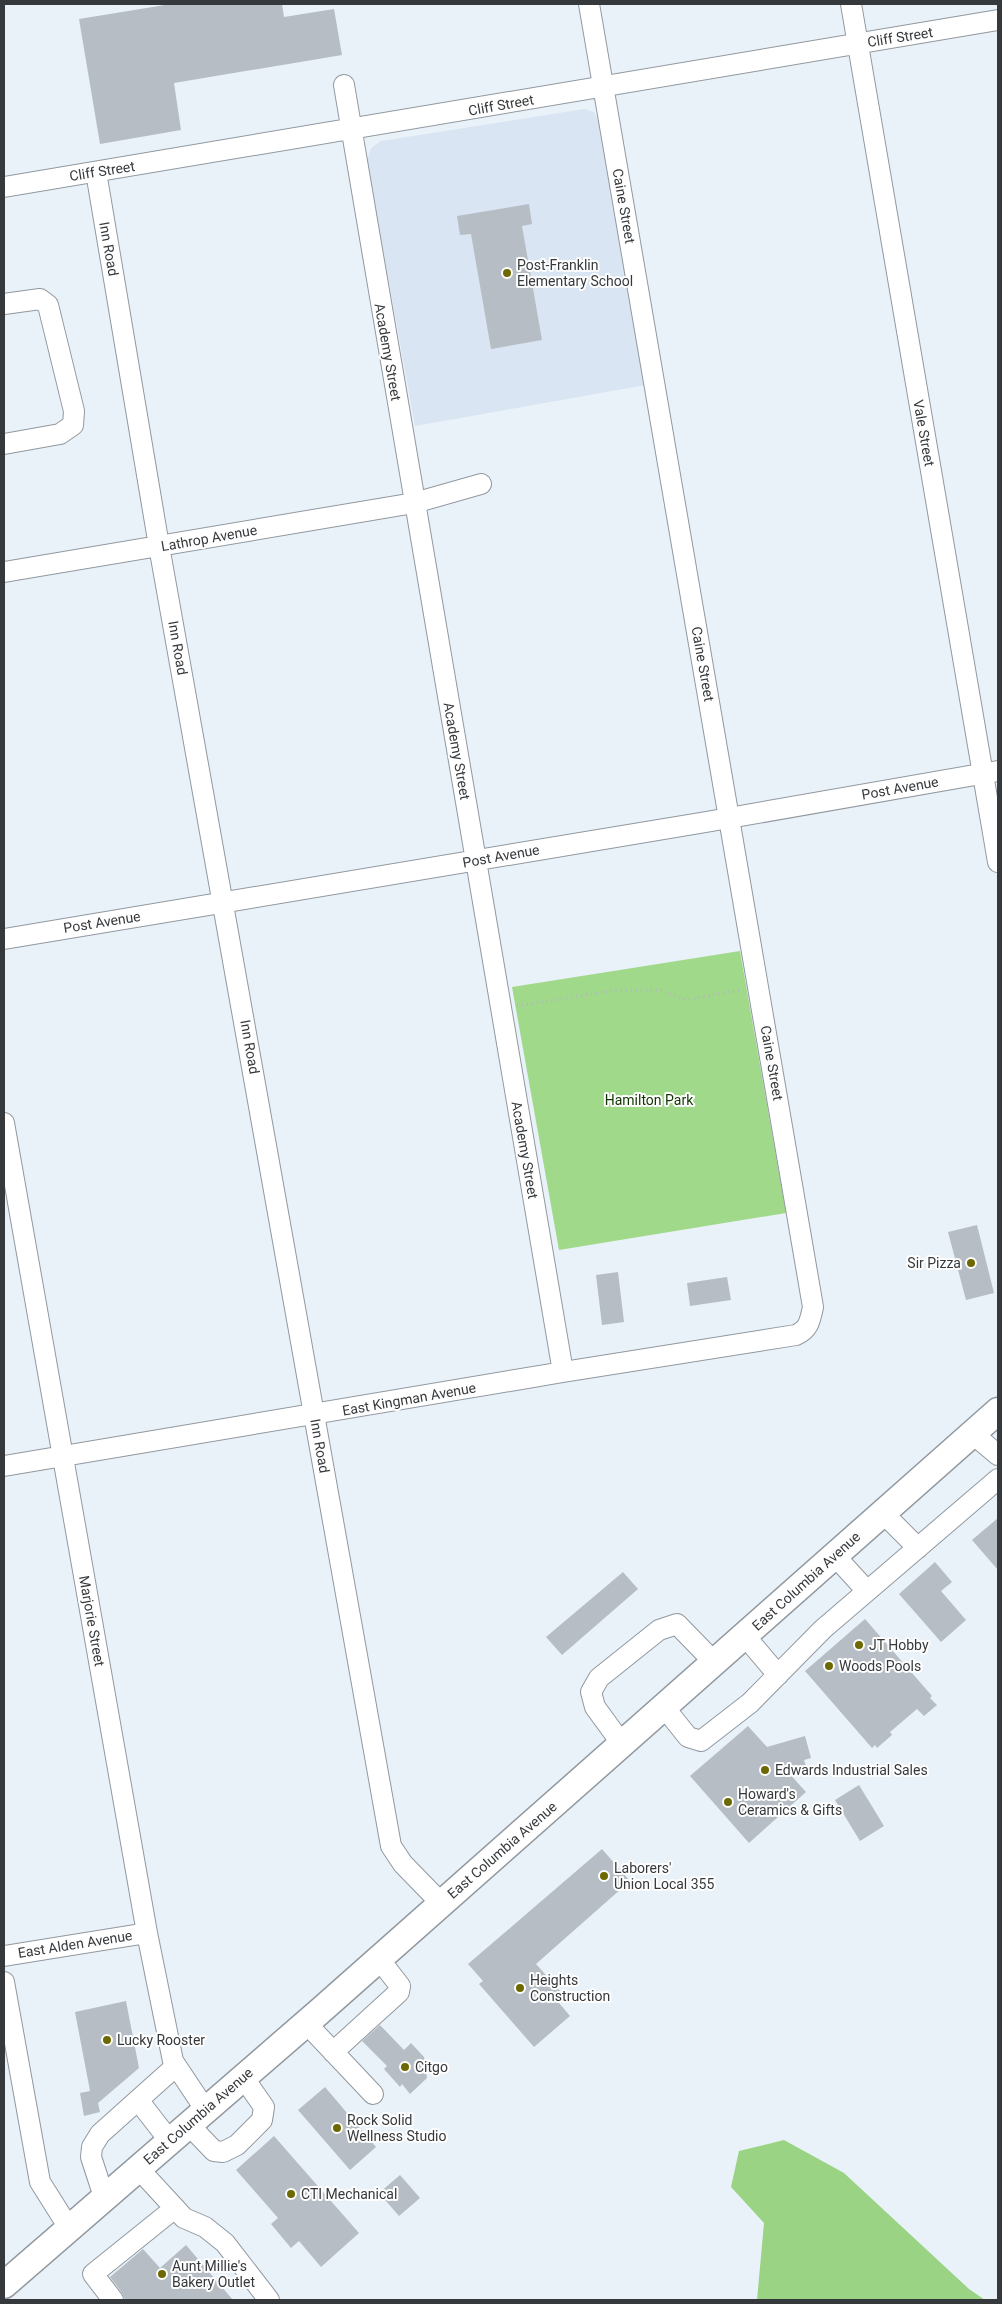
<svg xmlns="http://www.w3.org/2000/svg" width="1002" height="2304" font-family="Roboto,sans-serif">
  <rect width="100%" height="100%" fill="#eaf2f9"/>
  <path fill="#d9e5f2" d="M584 109 594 112 600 124 646 385 415 426 367 161 371 148 381 141Z"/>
  <path fill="#a1d98b" d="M740 951 786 1213 559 1250 512 987Z"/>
  <path fill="#9ad383" d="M784 2140 844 2173 969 2289 985 2300H757L764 2223 731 2187 739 2151Z"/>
  <path fill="#b6bdc4" d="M171 4H282L284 17 334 9 342 55 174 83 181 130 100 144 79 19Z
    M529 204 532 224 522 226 542 340 491 349 471 234 460 235 457 216Z
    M977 1225 994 1293 966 1300 948 1232Z
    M618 1272 624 1322 602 1325 596 1275Z
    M727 1277 731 1300 690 1306 687 1283Z
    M998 1518V1570L972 1540Z
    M935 1562 952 1582 941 1591 966 1620 941 1642 899 1594Z
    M623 1572 638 1589 562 1655 546 1637Z
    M865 1619 932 1696 930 1698 937 1705 924 1716 917 1709 890 1732 892 1735 877 1748 875 1745 872 1748 805 1671Z
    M748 1726 767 1747 805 1736 811 1758 804 1760 806 1766 787 1771 806 1792 749 1843 690 1776Z
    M859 1785 884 1826 860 1841 835 1800Z
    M602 1849 630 1881 536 1964 560 1991 554 1997 570 2016 534 2047 479 1984 483 1981 468 1964Z
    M126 2001 139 2068 98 2103 100 2112 84 2116 80 2093 90 2091 75 2012Z
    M380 2025 404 2050 411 2043 424 2057 427 2078 410 2094 402 2084 400 2087 384 2069 387 2066 362 2041Z
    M325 2087 376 2147 350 2170 298 2110Z
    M274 2136 359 2233 321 2267 299 2241 291 2248 271 2224 278 2218 236 2170Z
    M400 2175 420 2198 399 2216 379 2193Z
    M186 2245 233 2300H125L122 2293 110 2277 143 2249 160 2268Z"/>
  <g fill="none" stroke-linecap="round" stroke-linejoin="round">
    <defs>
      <path id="minor" d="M851 4 998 862
        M344 85 563 1372
        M96 172 159 546 391 1846 403 1864 441 1903
        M4 187 998 20
        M4 304 40 299 48 305 74 411 73 425 60 434 4 444
        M4 572 414 503 481 484
        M4 939 706 822 998 771
        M4 1123 147 1933 173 2061 205 2109
        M973 1434 998 1455
        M4 1466 563 1372 796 1335C809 1329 810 1321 813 1307L589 4
        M883 1513 918 1548
        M835 1556 867 1591
        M745 1636 778 1675
        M664 1707 688 1737 701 1741 750 1703 823 1629 998 1479
        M622 1744 595 1707 591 1692 599 1678 659 1630 677 1624 714 1662
        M4 1956 147 1933
        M4 1982 40 2182 69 2228
        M306 2023 373 2094
        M333 2052 399 1992 400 1986 379 1959
        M138 2100 169 2140
        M188 2124 214 2151 223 2152 237 2145 262 2120 264 2107 243 2077
        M138 2168 184 2218 205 2227 225 2243 269 2300
        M104 2197 91 2157 92 2147 100 2134 176 2066
        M113 2300 93 2274 175 2208"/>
      <path id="major" d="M4 2285 319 2012 998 1411"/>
    </defs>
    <use href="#minor" stroke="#91989f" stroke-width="22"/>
    <use href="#major" stroke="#91989f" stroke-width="29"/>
    <path stroke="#b0b7bd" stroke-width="3" stroke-dasharray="1 4" stroke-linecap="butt" d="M517 1006 617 990H661L686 1000 741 990"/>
    <use href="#minor" stroke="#fff" stroke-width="20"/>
    <use href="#major" stroke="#fff" stroke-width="26"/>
  </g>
  <g fill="#6d6902" stroke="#fefefe" stroke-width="2">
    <circle cx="507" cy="273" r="5"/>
    <circle cx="971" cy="1263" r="5"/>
    <circle cx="859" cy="1645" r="5"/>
    <circle cx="829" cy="1666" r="5"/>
    <circle cx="765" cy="1770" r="5"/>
    <circle cx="728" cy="1802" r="5"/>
    <circle cx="604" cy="1876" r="5"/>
    <circle cx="520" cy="1988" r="5"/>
    <circle cx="107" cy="2040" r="5"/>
    <circle cx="405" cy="2067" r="5"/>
    <circle cx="337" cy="2128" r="5"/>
    <circle cx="291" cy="2194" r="5"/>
    <circle cx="162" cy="2274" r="5"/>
  </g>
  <g text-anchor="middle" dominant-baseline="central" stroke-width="4" stroke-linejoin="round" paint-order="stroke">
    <g font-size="14" fill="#36393c" stroke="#fefefe">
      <text transform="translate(900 37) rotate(-9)">Cliff Street</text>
      <text transform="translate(501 105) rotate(-10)">Cliff Street</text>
      <text transform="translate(102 171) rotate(-9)">Cliff Street</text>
      <text transform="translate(624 206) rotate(80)">Caine Street</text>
      <text transform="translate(109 249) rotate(80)">Inn Road</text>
      <text transform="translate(388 352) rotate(80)">Academy Street</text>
      <text transform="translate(924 433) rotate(80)">Vale Street</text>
      <text transform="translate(209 538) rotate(-10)">Lathrop Avenue</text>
      <text transform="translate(178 648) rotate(80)">Inn Road</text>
      <text transform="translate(703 664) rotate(80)">Caine Street</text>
      <text transform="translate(457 751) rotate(80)">Academy Street</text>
      <text transform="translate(900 788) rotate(-10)">Post Avenue</text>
      <text transform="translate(501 856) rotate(-10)">Post Avenue</text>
      <text transform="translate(102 922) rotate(-9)">Post Avenue</text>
      <text transform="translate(250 1047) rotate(80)">Inn Road</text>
      <text transform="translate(772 1063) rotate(80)">Caine Street</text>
      <text transform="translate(525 1150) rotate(80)">Academy Street</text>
      <text transform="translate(409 1399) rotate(-10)">East Kingman Avenue</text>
      <text transform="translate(320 1446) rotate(80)">Inn Road</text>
      <text transform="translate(806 1581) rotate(-42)">East Columbia Avenue</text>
      <text transform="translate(92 1621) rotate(80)">Marjorie Street</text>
      <text transform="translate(502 1850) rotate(-41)">East Columbia Avenue</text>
      <text transform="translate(75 1944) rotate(-9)">East Alden Avenue</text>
      <text transform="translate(198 2116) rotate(-41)">East Columbia Avenue</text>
    </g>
    <g font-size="14" fill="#36393c" stroke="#fefefe" text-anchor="start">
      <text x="517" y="265">Post-Franklin<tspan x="517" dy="16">Elementary School</tspan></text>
      <text x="961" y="1263" text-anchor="end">Sir Pizza</text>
      <text x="869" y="1645">JT Hobby</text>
      <text x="839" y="1666">Woods Pools</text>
      <text x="775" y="1770">Edwards Industrial Sales</text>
      <text x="738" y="1794">Howard's<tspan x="738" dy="16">Ceramics &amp; Gifts</tspan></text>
      <text x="614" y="1868">Laborers'<tspan x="614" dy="16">Union Local 355</tspan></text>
      <text x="530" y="1980">Heights<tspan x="530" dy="16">Construction</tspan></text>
      <text x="117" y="2040">Lucky Rooster</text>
      <text x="415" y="2067">Citgo</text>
      <text x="347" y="2120">Rock Solid<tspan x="347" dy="16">Wellness Studio</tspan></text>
      <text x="301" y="2194">CTI Mechanical</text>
      <text x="172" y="2266">Aunt Millie's<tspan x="172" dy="16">Bakery Outlet</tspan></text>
    </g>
    <g font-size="14" fill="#113500" stroke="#fefefe">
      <text x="649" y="1100">Hamilton Park</text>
    </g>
  </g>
  <rect width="1002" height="2304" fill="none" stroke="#36393c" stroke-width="10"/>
</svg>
